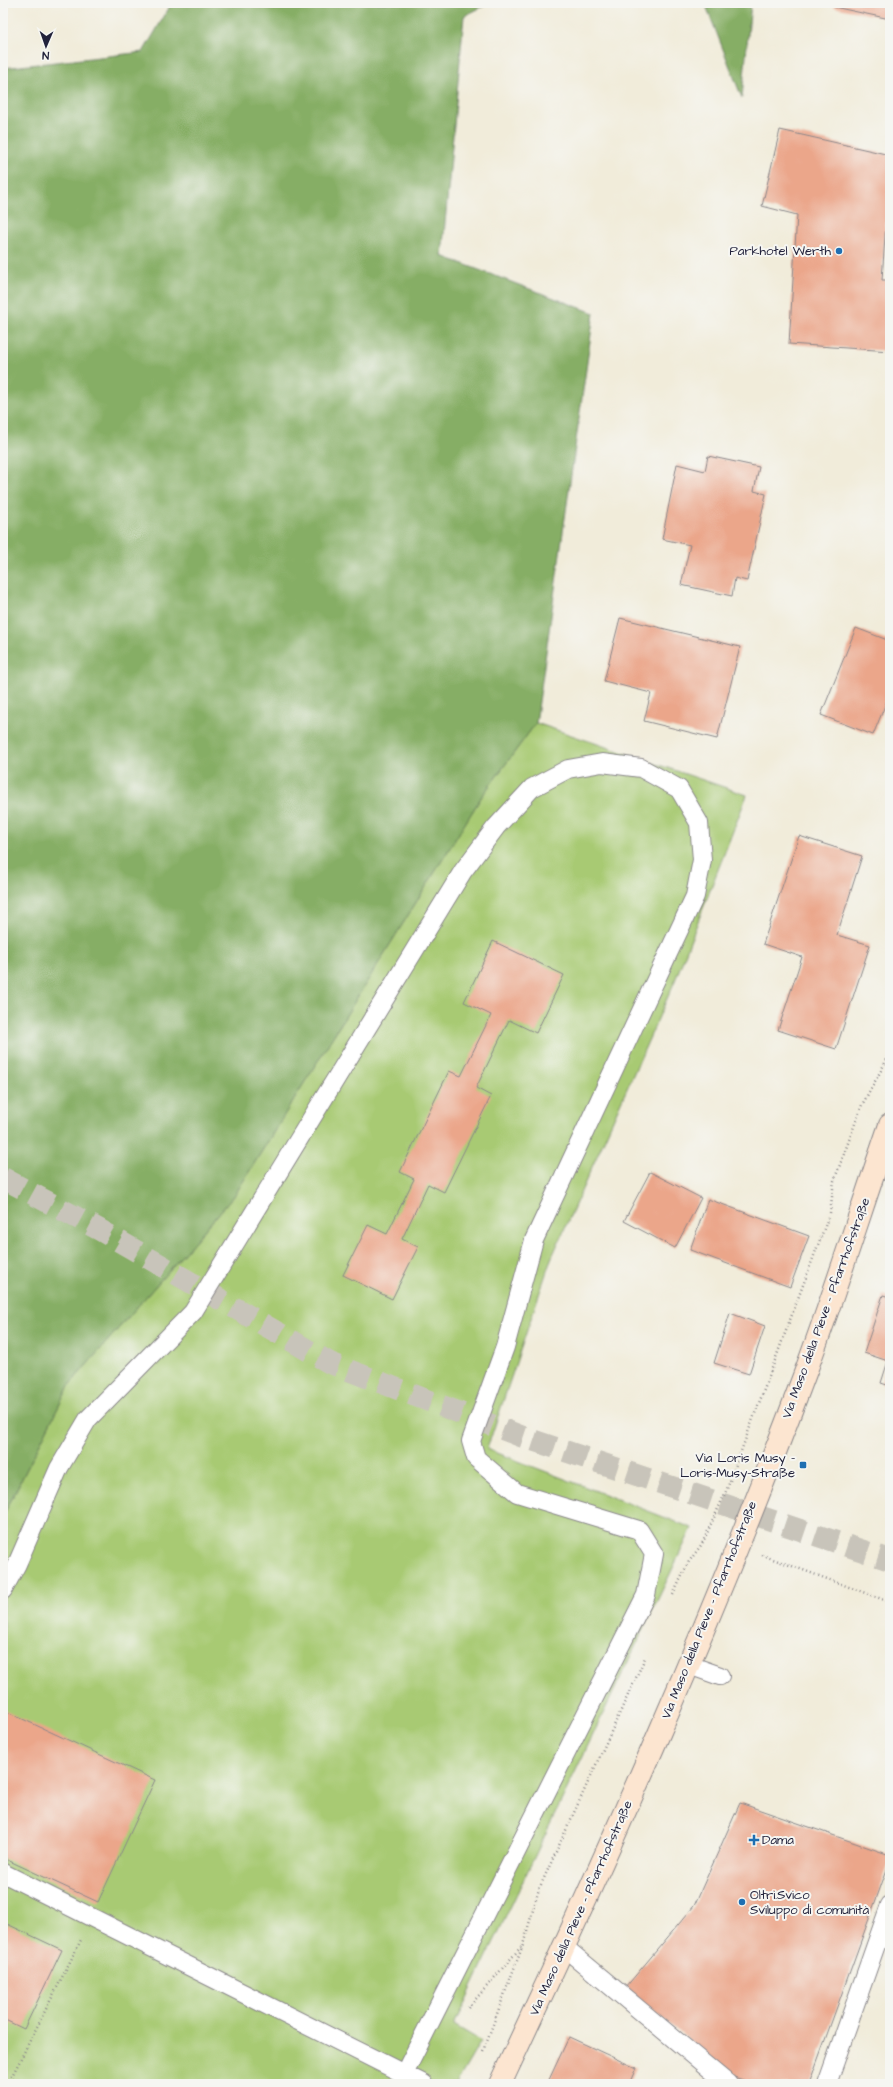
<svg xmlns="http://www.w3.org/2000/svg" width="893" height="2087" font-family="'Architects Daughter',sans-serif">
  <rect width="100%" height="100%" fill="#f6f6f2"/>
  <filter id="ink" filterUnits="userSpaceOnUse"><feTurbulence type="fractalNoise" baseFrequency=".025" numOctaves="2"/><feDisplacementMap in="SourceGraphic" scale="8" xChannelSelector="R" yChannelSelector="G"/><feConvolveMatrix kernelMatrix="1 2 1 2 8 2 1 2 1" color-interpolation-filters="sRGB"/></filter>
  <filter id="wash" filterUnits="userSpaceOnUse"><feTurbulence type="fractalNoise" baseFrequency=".012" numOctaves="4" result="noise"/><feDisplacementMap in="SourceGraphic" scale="16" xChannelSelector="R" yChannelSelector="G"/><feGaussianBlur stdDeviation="0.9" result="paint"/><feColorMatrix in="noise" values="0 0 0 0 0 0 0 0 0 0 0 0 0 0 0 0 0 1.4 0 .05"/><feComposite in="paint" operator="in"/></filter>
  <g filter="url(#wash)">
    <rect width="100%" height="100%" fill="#f1ecda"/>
    <path fill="#a8ca73" stroke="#657657" d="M536 723 747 795 674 983 551 1259 487 1449 692 1528 454 2025 481 2041 456 2084H3V1516L70 1384 234 1196 482 796Z"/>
    <path fill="#86ae65" stroke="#546850" d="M169 3H490L464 16 442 256 594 313 536 723 482 796 234 1196 70 1384 3 1516V68L143 52 169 8Z
      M705 3H751L742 98Z"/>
    <g id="blocks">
      <path fill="#eba68a" d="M835 3H890V19L834 7Z
        M780 130 890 155V222H886L882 280H890V351L789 344 797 215 762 206Z
        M708 456 759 467 754 491 766 494 747 581 735 578 732 596 681 585 690 545 662 539 677 464 705 471Z
        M620 618 740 647 717 739 644 721 651 693 604 681Z
        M856 628 890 641V693L873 735 821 715Z
        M799 836 862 856 837 935 870 945 836 1049 778 1030 802 957 763 944Z
        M493 941 564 975 536 1033 509 1020 476 1088 491 1096 444 1192 428 1184 402 1239 418 1247 392 1299 343 1275 368 1225 387 1234 414 1179 400 1172 449 1071 461 1076 491 1015 464 1002Z
        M650 1172 701 1198 675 1248 624 1221Z
        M708 1199 809 1236 790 1287 690 1250Z
        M883 1295 890 1297V1386L881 1383 888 1361 864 1353Z
        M730 1313 765 1326 749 1374 714 1363Z
        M3 1710 155 1780 98 1902 3 1858Z
        M740 1803 890 1855V1861L809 2084H755L734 2077 625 1988 694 1906Z
        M3 1922 62 1950 24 2029 3 2019Z
        M569 2037 636 2068 629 2084H547Z"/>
    </g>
  </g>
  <g filter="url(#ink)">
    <use href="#blocks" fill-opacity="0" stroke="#8a878a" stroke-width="1"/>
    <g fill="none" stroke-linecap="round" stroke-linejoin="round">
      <path stroke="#c8c4ba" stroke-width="22" stroke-dasharray="22 11" stroke-linecap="butt" d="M3 1178 100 1230 330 1363 523 1437 890 1560"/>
      <defs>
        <path id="lane" d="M3 1590 17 1564 59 1468 88 1419 193 1312 463 871 496 827 532 788 568 769 602 763 641 768 679 789 699 823 702 860 695 896 534 1240 505 1347 471 1441 476 1458 517 1493 639 1530 654 1554 646 1595 399 2084
          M689 1665 720 1676
          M3 1873 424 2084
          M564 1947 728 2084
          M827 2084 890 1905"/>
        <path id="secondary" d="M500 2084C609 1852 714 1617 804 1376 835 1293 861 1209 890 1125"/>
      </defs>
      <use href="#lane" stroke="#8a878a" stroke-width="20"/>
      <use href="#secondary" stroke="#8a878a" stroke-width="24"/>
      <path stroke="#8a878a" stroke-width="2.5" stroke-dasharray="1 3" stroke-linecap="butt" d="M830 1213 834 1181 862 1105 890 1054
        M762 1555 890 1602
        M673 1595 688 1563 702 1544 727 1489 828 1218
        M468 2008 521 1947
        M483 2051 523 1945 539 1889 645 1658
        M8 2084 81 1940"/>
      <use href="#lane" stroke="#fff" stroke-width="18"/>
      <use href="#secondary" stroke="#fce5d0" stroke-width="22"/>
    </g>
  </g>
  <g fill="#1f6fb2" stroke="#f6f6f2" stroke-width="1.5">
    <circle cx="839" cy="251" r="4"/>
    <rect x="799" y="1461" width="8" height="8" rx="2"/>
    <path d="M752 1834h4v4h4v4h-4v4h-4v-4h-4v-4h4z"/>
    <circle cx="742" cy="1902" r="4"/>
  </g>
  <g text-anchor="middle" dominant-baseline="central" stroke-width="4" stroke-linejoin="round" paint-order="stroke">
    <g font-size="13" fill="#22223b" stroke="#f6f6f2" text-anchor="end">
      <text x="831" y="251">Parkhotel Werth</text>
      <text x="795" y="1458">Via Loris Musy -<tspan x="795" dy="15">Loris-Musy-Straße</tspan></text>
      <text x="762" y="1840" text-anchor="start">Dama</text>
      <text x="750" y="1895" text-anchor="start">Oltri.Svico<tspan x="750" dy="15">Sviluppo di comunità</tspan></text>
    </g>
    <g font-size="13" fill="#22223b" stroke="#f6f6f2">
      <text transform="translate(826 1308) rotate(-70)">Via Maso della Pieve - Pfarrhofstraße</text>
      <text transform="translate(709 1610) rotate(-68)">Via Maso della Pieve - Pfarrhofstraße</text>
      <text transform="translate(581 1908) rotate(-66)">Via Maso della Pieve - Pfarrhofstraße</text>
    </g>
  </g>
  <rect width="893" height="2087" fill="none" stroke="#f6f6f2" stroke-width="16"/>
  <g transform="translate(46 46) rotate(182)" stroke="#f6f6f2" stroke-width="3" paint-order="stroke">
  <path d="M0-3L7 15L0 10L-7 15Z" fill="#22223b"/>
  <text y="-6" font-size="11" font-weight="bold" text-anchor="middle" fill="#22223b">N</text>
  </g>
</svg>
